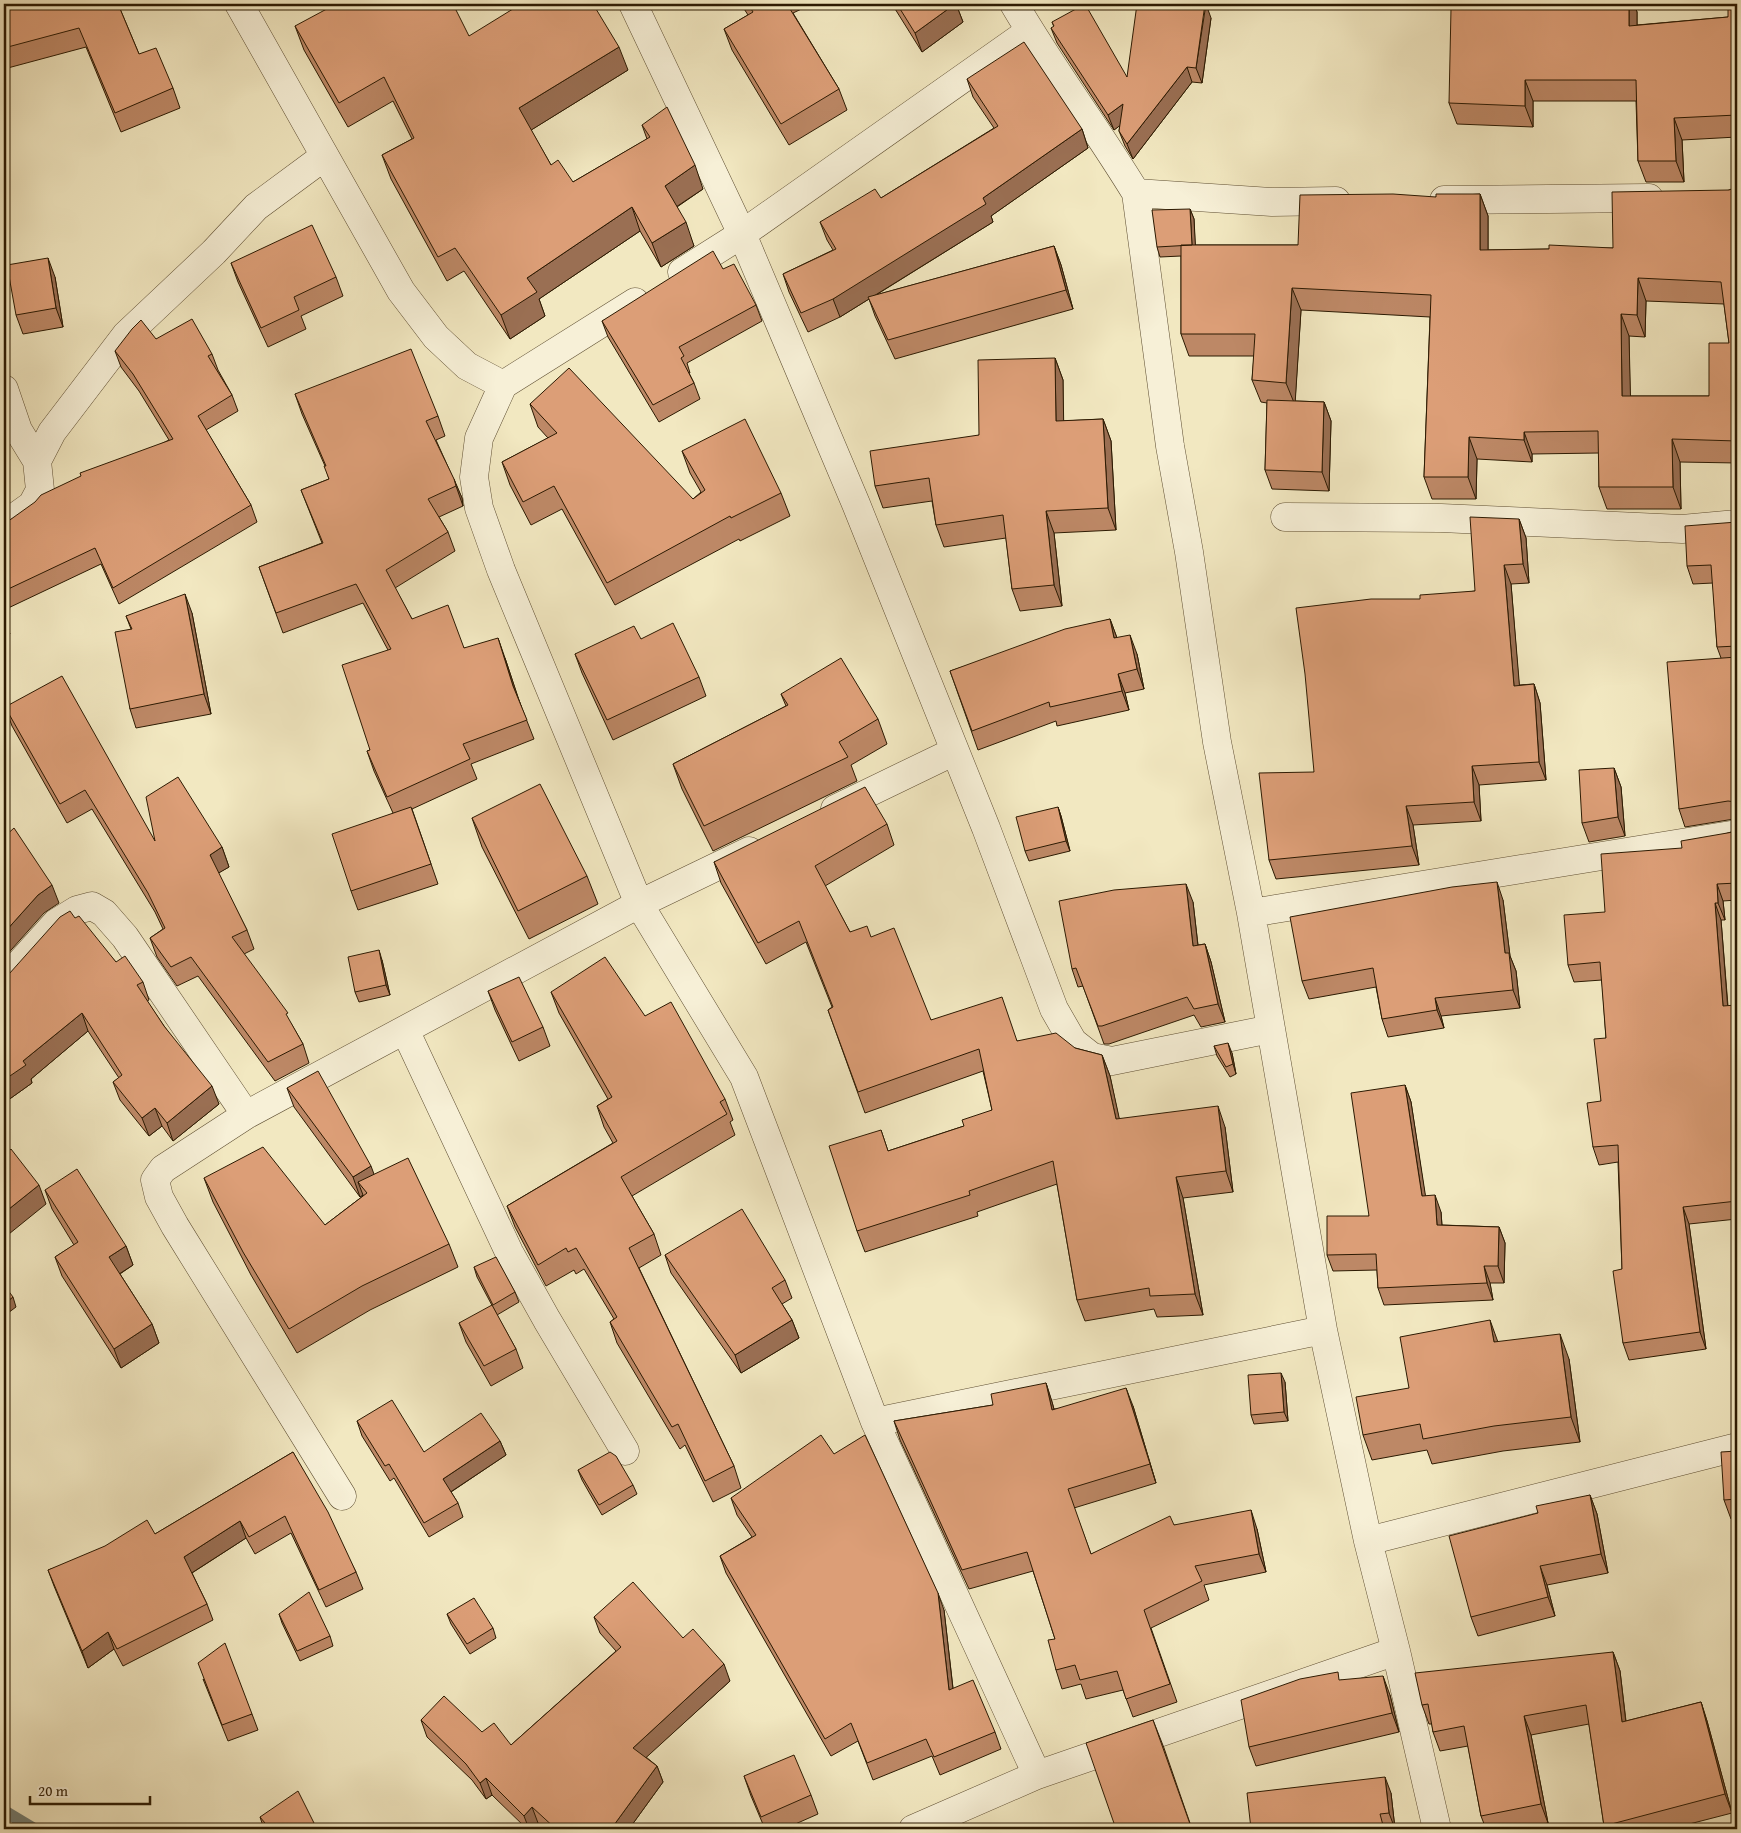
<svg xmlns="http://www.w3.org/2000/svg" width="1741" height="1833" font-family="'Gentium Book Plus',serif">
  <rect width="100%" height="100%" fill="#f2e8c1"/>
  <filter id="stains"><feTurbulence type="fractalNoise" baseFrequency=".004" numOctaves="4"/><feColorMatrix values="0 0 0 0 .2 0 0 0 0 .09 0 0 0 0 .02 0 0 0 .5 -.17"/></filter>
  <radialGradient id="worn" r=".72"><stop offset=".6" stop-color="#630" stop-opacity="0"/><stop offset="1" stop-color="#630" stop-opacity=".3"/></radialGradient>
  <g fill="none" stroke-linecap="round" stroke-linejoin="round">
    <path stroke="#717c72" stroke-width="12" d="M4 1811 34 1829"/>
    <defs>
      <path id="minor" d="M239 4 401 291 436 337 467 366 503 385 479 438 474 477 479 508 501 570 639 904 744 1077 875 1422 1037 1775
        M633 4 742 234 856 504 986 828 1054 1009 1073 1042 1092 1057 1112 1061 1271 1029
        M1014 4C1052 69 1097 129 1136 193L1170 446 1189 552 1217 742 1251 913 1323 1330 1368 1541 1396 1651 1437 1829
        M1136 193 1272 202 1336 201
        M1444 200 1649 198
        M682 272 742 234 1030 31
        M503 385 635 302
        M4 389 18 430 37 461
        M1285 517 1441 518 1682 529 1737 524
        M4 525 32 505 40 490 37 461 52 432 126 335 214 252 256 207 325 156
        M835 809 955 751
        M1251 913 1737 834
        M4 981 56 923 77 910 92 906 104 913 125 937 246 1115
        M405 1030 509 1252 547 1320 625 1451
        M875 1422 1323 1330
        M342 1496 175 1226 159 1197 155 1180 163 1169 246 1115 639 904 749 851
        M1368 1541 1737 1447
        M913 1829 1037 1775 1396 1651"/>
    </defs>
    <use href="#minor" stroke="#5e4e32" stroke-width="29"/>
    <use href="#minor" stroke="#f7f0d7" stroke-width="28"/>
  </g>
  <path fill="#bd8866" stroke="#2c1a02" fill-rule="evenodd" d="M4 4H118L139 54 173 88 180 108 121 132 86 47 4 69Z
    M741 4H812L793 13 839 89 847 110 789 145 732 50 724 29 748 15Z
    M892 4H956L963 22 922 52Z
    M1472 4H1634L1637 12V25L1728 17 1737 4V137L1682 140 1684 182H1646L1638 161 1636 101H1533V127L1457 124 1449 103 1471 9Z
    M1211 18 1202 83 1192 82 1133 159 1125 146 1119 131 1120 125 1114 130 1057 43 1051 28 1054 27 1052 22 1127 77Z
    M295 26 469 36 628 70 531 130 551 165 573 182 647 139 642 125 703 189 677 207 694 246 661 267 640 231 539 299 545 316 510 339 464 271 447 281 391 179 382 155 412 139 393 101 348 127 304 50Z
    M967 79 1082 129 1088 148 991 216 993 222 876 295 1054 246 1061 265 1073 309 895 359 875 316 869 299 840 317 808 332 789 292 783 274 833 250 827 240 820 222 881 198 994 128 973 97Z
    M1737 187V463L1680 462 1681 509H1607L1599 487V453L1532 454V462L1477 459 1476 499H1432L1424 477 1430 317 1301 310 1295 401 1324 402 1331 421 1329 491 1272 489 1265 470 1267 403 1261 402 1252 380 1254 356H1189L1181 334V256L1160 257 1157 247 1190 209 1194 219 1195 245H1298L1436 197 1480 194 1488 216V250L1613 248 1729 190ZM1646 301 1724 304 1729 343 1709 396H1630L1629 336 1645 337Z
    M231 263 336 277 343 296 301 316 306 329 268 347 238 282Z
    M723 269 756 305 762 321 687 363 690 373H689L694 383 700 399 659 422 608 337 602 321Z
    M55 277 63 327 23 334 16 315Z
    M156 339 212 354 218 370 232 395 238 411 206 430 251 505 257 522 119 604 101 564 4 610V523L169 440 139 391 121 367 115 351Z
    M1055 358 1063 380V421L1103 419 1111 441 1116 530 1054 533 1062 606 1020 611 1012 589 1006 538 944 547 936 525 932 501 883 508 875 486 979 435Z
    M295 394 438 416 445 436 436 440 462 498 463 506 439 517 448 532 455 551 395 588 412 619 464 648 505 658 518 698 534 739 471 764 477 779 412 809 438 884 358 910 351 891 393 813 374 771 367 751 370 750 388 650 363 603 283 633 259 567 322 543 301 490 329 479 325 466 302 414Z
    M530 404 693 499 701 492 690 473 682 451 781 493 790 516 740 541 739 539 615 605 562 509 531 525 510 485 502 462 548 438 538 427Z
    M1519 519 1526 538 1529 583 1511 584 1519 685 1534 684 1540 703 1546 780 1479 785 1481 821 1413 825 1419 865 1276 879 1269 860 1314 772 1420 599 1475 591Z
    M1737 522V819H1734L1685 827 1679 809 1721 658 1717 647 1713 583 1693 584 1687 566Z
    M192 613 211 714 136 728 130 709 131 629 126 616Z
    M4 618 10 634 4 636Z
    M1110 619 1117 638 1137 654 1144 689 1125 693 1129 710 1057 726 1056 721 978 750 950 671Z
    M641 639 699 677 706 696 613 740 582 673 575 654Z
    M781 694 878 719 887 744 851 765 857 781 713 851 682 789 673 764 786 706Z
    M5 707 155 841 222 847 229 867 218 873 247 930 254 949 244 954 292 1025 303 1044 309 1063 275 1081 198 976 177 986 157 957 150 938 163 929 155 912 92 809 67 823 12 726Z
    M1614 768 1621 787 1625 836 1589 842 1582 823Z
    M1058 807 1061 816 1070 851 1029 861 1025 851Z
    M472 818 587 876 598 904 529 939 482 847Z
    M887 824 894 845 825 886 850 932 871 937 931 1020 1017 1041 1075 1048 1102 1055 1110 1076 1119 1119 1225 1127 1233 1192 1183 1198 1203 1315 1157 1317 1154 1309 1085 1321 1077 1300 1057 1184 977 1212 978 1216 865 1252 857 1231 881 1130 888 1151 964 1126 992 1110 983 1071 865 1113 828 1010 832 1007 806 942 766 964 721 883 714 862Z
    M1737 830V900L1723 901 1725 920H1721L1728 1006 1737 1008V1219L1689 1224 1706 1349 1629 1360 1623 1343 1622 1269 1618 1162 1599 1165 1593 1147 1601 1101 1606 1038 1602 980 1574 982 1568 965 1605 912 1682 848Z
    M1503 900 1510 956 1516 971 1520 1008 1441 1016 1444 1028 1388 1037 1382 1019 1376 987 1309 999 1302 981Z
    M1193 902 1198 945 1205 944 1211 962 1225 1022 1201 1027 1194 1015 1109 1044H1104L1083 986 1078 987 1072 969Z
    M75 918 116 962 143 982 149 1000 147 1001 164 1026 219 1104 173 1141 162 1126 149 1136 120 1100 113 1082 119 1078 88 1031 31 1079 32 1083 4 1103 9 974Z
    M382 960 390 995 359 1002 355 992Z
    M488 991 543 1027 550 1046 519 1061 495 1010Z
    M551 992 645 1016 725 1099 733 1120 730 1122 735 1135 632 1196 654 1234 661 1255 639 1268 734 1466 741 1488 713 1502 685 1445 680 1449 617 1343 610 1322 614 1319 584 1269 576 1274 574 1270 546 1286 515 1227 507 1206 613 1143 604 1127 597 1106 608 1099 559 1013Z
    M1214 1046 1232 1053 1236 1074 1230 1077 1217 1056Z
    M1405 1085 1411 1102 1425 1196 1441 1212 1442 1225 1499 1227 1505 1243 1504 1283H1490L1493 1300 1384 1305 1378 1288 1377 1270 1333 1271 1327 1255 1369 1216Z
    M287 1088 374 1175 449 1244 458 1267 370 1310 297 1353 251 1275 213 1202 204 1178 325 1225 363 1196V1195L360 1197 294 1107Z
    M45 1190 126 1246 133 1265 120 1274 152 1324 159 1343 121 1368 62 1276 55 1257 74 1245 52 1209Z
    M665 1255 785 1280 792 1298 782 1304 792 1320 799 1338 741 1373 671 1273Z
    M474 1267 515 1292 519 1302 497 1315 516 1349 523 1368 491 1386 466 1342 459 1323 496 1313 477 1277Z
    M1498 1342 1569 1359 1580 1442 1503 1451 1432 1464 1427 1450 1372 1460 1363 1435 1409 1388Z
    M1285 1382 1288 1421 1254 1424 1251 1415Z
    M1046 1383 1052 1402 1054 1409 1133 1406 1156 1483 1074 1508 1091 1554 1174 1525 1257 1529 1266 1572 1204 1585 1209 1600 1151 1628 1177 1702 1133 1717 1123 1690 1086 1699 1081 1684 1062 1689 1056 1670 1055 1639 1033 1571 969 1589 900 1440 894 1421 993 1405Z
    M357 1421 424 1452 500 1441 506 1455 451 1492 458 1503 463 1517 429 1537 394 1478 390 1481 362 1436Z
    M1737 1451V1519H1731L1724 1500Z
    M293 1452 356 1572 363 1589 326 1607 291 1533 255 1554 246 1538 192 1573 207 1604 213 1620 123 1666 114 1649 88 1668 54 1586 48 1570 155 1534Z
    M578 1470 633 1485 637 1494 602 1515 582 1480Z
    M1590 1495 1597 1514 1608 1573 1547 1585 1555 1616 1478 1636 1471 1617 1538 1513Z
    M731 1498 944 1610 953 1688 995 1732 1001 1749 940 1775 932 1756 873 1780 858 1741 831 1756 726 1573 720 1556 752 1537 737 1515Z
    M279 1614 330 1636 333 1646 300 1661 282 1623Z
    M447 1614 493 1628 496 1638 470 1654 451 1624Z
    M594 1617 683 1638 730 1681 646 1757 657 1766 663 1782 629 1829H545L538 1823 532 1829H527L492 1795 486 1799 472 1780 427 1737 421 1720 482 1732 511 1745 616 1651 600 1633Z
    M1613 1652 1620 1671 1626 1721 1701 1702 1707 1721 1732 1813 1670 1829H1605L1604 1826 1589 1724 1531 1735 1548 1823 1517 1829H1486L1481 1816 1468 1746 1440 1751 1433 1732 1432 1724H1429L1422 1705Z
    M203 1679 252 1714 258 1730 228 1741Z
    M1341 1680 1390 1695 1399 1732 1256 1766 1249 1747Z
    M1153 1720 1164 1748 1192 1829H1116Z
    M744 1776 811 1795 818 1814 784 1829H765L751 1796Z
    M1391 1793 1395 1829H1251Z
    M260 1817 317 1829H266L263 1826Z"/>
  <path fill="#9a6f53" stroke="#2c1a02" d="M955 4H956L963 22 922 52 915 33Z
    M1206 4 1211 18 1202 83 1196 68Z
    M1629 4H1634L1637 12V47L1629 26Z
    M619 47 628 70 528 132 519 108Z
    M1187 67 1192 82 1133 159 1127 144Z
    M1525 80 1533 101V127L1525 106Z
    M1123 104 1129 119 1114 130 1108 115Z
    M1674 118 1682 140 1684 182 1676 161Z
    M1082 129 1088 148 991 216 993 222 840 317 833 299 983 198Z
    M695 165 703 189 673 209 665 186Z
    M1480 194 1488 216V272L1480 250Z
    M632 207 640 231 539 299 545 316 510 339 501 315 527 278Z
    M1190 209 1194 219 1196 256 1192 246Z
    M686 222 694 246 661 267 652 243Z
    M1054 246 1061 265 1073 309 1066 290Z
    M48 258 55 277 63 327 56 308Z
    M1638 278 1646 301 1645 337 1637 315Z
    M1292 288 1301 310 1295 405 1286 383Z
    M1621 314 1629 336 1631 418 1622 396Z
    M1055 358 1063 380 1064 443 1056 421Z
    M1324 402 1331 421 1329 491 1322 472Z
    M1103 419 1111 441 1116 530 1108 508Z
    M1524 432 1532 454V462L1524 440Z
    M1469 437 1477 459 1476 499 1468 477Z
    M1672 439 1680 462 1681 509 1673 487Z
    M454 479 462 498 463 506 456 486Z
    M1046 511 1054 533 1062 606 1054 585Z
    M1519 519 1526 538 1529 583 1523 564Z
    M1504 565 1511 584 1521 704 1514 686Z
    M185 594 192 613 211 714 204 694Z
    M1110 619 1117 638H1114Z
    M1130 635 1137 654 1144 689 1137 669Z
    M498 638 505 658 521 706 513 686Z
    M1118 674 1125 693 1129 710 1122 691Z
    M1534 684 1540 703 1546 780 1539 762Z
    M1472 766 1479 785 1481 821 1474 802Z
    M1614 768 1621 787 1625 836 1618 817Z
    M1406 806 1413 825 1419 865 1412 846Z
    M1058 807 1061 816 1070 851 1066 841Z
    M222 847 229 867 217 874 210 855Z
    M1497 882 1503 900 1510 956 1516 971 1520 1008 1513 990 1505 953Z
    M1186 884 1193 902 1200 964 1193 946Z
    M1717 884 1723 901 1725 920 1718 903Z
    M52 885 59 903 44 913 4 958V933L38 895Z
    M1715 903 1721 920 1729 1024 1723 1006Z
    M1205 944 1211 962 1225 1022 1218 1004Z
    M379 950 382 960 390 995 386 985Z
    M1435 998 1441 1016 1444 1028 1437 1010Z
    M82 1013 88 1031 31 1079 32 1083 4 1103V1080L23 1061Z
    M1228 1043 1232 1053 1236 1074 1233 1064Z
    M1102 1055 1110 1076 1124 1140 1116 1119Z
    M1405 1085 1411 1102 1428 1212 1422 1196Z
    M212 1086 219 1104 173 1141 167 1123Z
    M1218 1106 1225 1127 1233 1192 1226 1171Z
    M155 1108 162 1126 149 1136 142 1118Z
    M1732 1117 1737 1131V1162Z
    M371 1166 378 1185 358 1182 363 1195 360 1197 353 1177Z
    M1176 1177 1183 1198 1203 1315 1195 1294Z
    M39 1185 46 1204 4 1238V1213Z
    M1435 1195 1441 1212 1443 1242 1437 1225Z
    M1683 1207 1689 1224 1706 1349 1700 1332Z
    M1499 1227 1505 1243 1504 1283 1498 1266Z
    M126 1246 133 1265 116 1276 109 1257Z
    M1484 1266 1490 1283 1493 1300 1487 1283Z
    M13 1297 16 1307 4 1316V1304Z
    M792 1320 799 1338 741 1373 735 1355Z
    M1490 1320 1499 1345 1494 1342Z
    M152 1324 159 1343 121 1368 114 1349Z
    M1560 1334 1569 1359 1580 1442 1571 1417Z
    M1281 1373 1285 1382 1288 1421 1284 1412Z
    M1046 1383 1052 1402 1059 1428 1052 1410Z
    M1126 1388 1133 1406 1156 1483Z
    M500 1441 506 1455 449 1493 443 1479Z
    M1590 1495 1597 1514 1608 1573 1601 1554Z
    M1251 1510 1257 1529 1266 1572 1259 1554Z
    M240 1521 246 1538 190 1574 184 1557Z
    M1540 1566 1547 1585 1555 1616 1548 1597Z
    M938 1593 944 1610 955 1707 949 1690Z
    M108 1632 114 1649 88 1668 82 1651Z
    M1613 1652 1620 1671 1628 1741 1622 1722Z
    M724 1664 730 1681 639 1764 633 1748Z
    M1383 1676 1390 1695 1399 1732 1392 1713Z
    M1701 1702 1707 1721 1732 1813 1725 1794Z
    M1524 1716 1531 1735 1548 1823 1541 1804Z
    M657 1766 663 1782 629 1829H616L614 1825Z
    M1385 1777 1391 1793 1395 1829 1389 1813Z
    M486 1778 492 1795 486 1799 480 1783Z
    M532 1807 538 1823 532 1829H529L524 1816Z"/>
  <path fill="#dc9e77" stroke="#2c1a02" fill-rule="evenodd" d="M4 4H118L139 54 156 48 173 88 115 113 79 28 4 48Z
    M336 4H453L469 36 521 4H593L619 47 519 108 551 165 558 160 573 182 650 137 642 125 667 107 695 165 665 186 686 222 652 243 632 207 527 278 537 292 501 315 455 248 438 257 382 155 414 138 384 77 339 103 295 26Z
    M748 4H787L839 89 781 124 724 29 753 12Z
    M897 4H955L915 33Z
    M1085 4 1127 77 1137 4H1205L1196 68 1187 67 1127 144 1119 131 1123 104 1108 115 1051 28 1054 26 1052 22Z
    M1472 4H1629V26L1728 17V4H1737V115L1674 118 1676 161H1638L1636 80H1525V106L1449 103 1451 9H1471Z
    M1024 42 1082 129 983 198 986 204 833 299 801 313 783 274 836 249 820 222 875 189 881 198 998 126 967 79Z
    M1737 187V441L1672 439 1673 487H1599L1598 431 1524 432V440L1469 437 1468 477H1424L1431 295 1292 288 1286 383 1252 380 1255 334H1181V245H1298L1300 195 1393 194 1436 197V194H1480V250L1549 249V245L1613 248 1612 192 1729 190ZM1638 278 1721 282 1729 343H1709V396H1622L1621 314 1637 315Z
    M1190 209 1192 245 1157 247 1152 210Z
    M312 225 336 277 294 297 299 310 261 328 231 263Z
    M1054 246 1066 290 888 340 868 297Z
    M713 251 723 269 734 264 756 305 679 347 684 356 681 358 694 383 653 405 602 321Z
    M48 258 56 308 16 315 7 265Z
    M192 319 212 354 208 356 232 395 198 416 251 505 113 588 95 548 4 591V523L7 522 35 502 41 495 81 476 80 473 173 439 133 374 115 351 132 329 141 320 156 339Z
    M411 349 438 416 426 421 454 479 456 486 428 499 448 532 386 570 412 619 448 605 464 648 498 638 513 686 527 720 463 744 470 759 387 797 367 751 370 750 342 665 391 649 356 584 276 613 259 567 323 543 301 490 329 479 324 466H326L295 394Z
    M1055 358 1056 421 1103 419 1108 508 1046 511 1054 585 1012 589 1003 515 936 525 929 478 875 486 870 451 979 435 978 360Z
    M569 368 693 499 705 490 682 451 745 419 781 493 731 518 730 516 607 583 554 486 523 502 502 462 557 433 530 404Z
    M1267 400 1324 402 1322 472 1265 470Z
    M1470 517 1519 519 1523 564 1504 565 1514 686 1534 684 1539 762 1472 766 1474 802 1406 806 1412 846 1269 860 1259 773 1314 772 1305 674 1296 608 1371 599H1420V595L1475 591Z
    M1737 522V646L1717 647 1711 565 1687 566 1685 526Z
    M185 594 204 694 130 709 115 632 132 629 126 616Z
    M1110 619 1114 638 1130 635 1137 669 1118 674 1122 691 1050 707 1049 702 972 731 950 671 1065 629Z
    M673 623 699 677 607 720 575 654 634 626 641 639Z
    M1737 657V803L1736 802 1728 801 1679 809 1667 662Z
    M841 658 878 719 839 742 848 757 704 826 673 764 788 705 781 694Z
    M62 676 155 841 146 797 178 777 222 847 210 855 247 930 232 937 288 1013 286 1014 303 1044 268 1062 191 957 171 967 150 938 165 928 148 893 85 790 60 804 5 707Z
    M1614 768 1618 817 1582 823 1579 770Z
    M540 784 587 876 518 911 472 818Z
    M865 787 887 824 815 866 850 932 867 926 871 937 894 928 931 1020 1002 997 1017 1041 1056 1033 1075 1048 1102 1055 1116 1119 1218 1106 1226 1171 1176 1177 1195 1294 1150 1296 1149 1288 1077 1300 1053 1161 969 1191 970 1195 857 1231 829 1146 881 1130 888 1151 964 1126 962 1120 992 1110 979 1049 858 1092 828 1010 833 1007 799 921 758 943 714 862Z
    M411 807 431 864 351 891 332 834Z
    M1058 807 1066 841 1025 851 1016 817Z
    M14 828 52 885 38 895 4 933V837Z
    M1737 830V883L1717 884 1718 903H1715L1723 1006 1736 1005V1010H1737V1116L1732 1117 1737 1162V1201L1683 1207 1700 1332 1623 1343 1613 1271 1622 1269 1618 1145 1593 1147 1587 1103 1601 1101 1594 1039 1606 1038 1600 962 1568 965 1564 915 1605 912 1601 854 1682 848 1681 841 1733 832Z
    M1497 882 1505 953H1509L1513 990 1435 998 1437 1010 1382 1019 1373 968 1302 981 1290 917 1452 887Z
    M1186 884 1193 946 1205 944 1218 1004 1194 1009 1187 997 1102 1026H1098L1076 968 1072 969 1059 901 1114 890Z
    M70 911 75 918 79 916 116 962 125 956 143 982 137 985 164 1026 212 1086 167 1123 155 1108 142 1118 113 1082 122 1075 82 1013 23 1061 26 1065 4 1080V977L9 974 60 917Z
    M379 950 386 985 355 992 348 957Z
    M605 957 645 1016 671 1002 725 1099 720 1102 727 1114 621 1177 654 1234 629 1248 734 1466 705 1481 678 1424 672 1427 610 1322 617 1317 576 1248 568 1252 566 1248 538 1265 507 1206 617 1141 597 1106 612 1097 551 992Z
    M519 977 543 1027 512 1042 488 991Z
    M1228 1043 1233 1064 1226 1067 1214 1046Z
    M318 1071 371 1166 353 1177 287 1088Z
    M1405 1085 1422 1196 1435 1195 1437 1225 1499 1227 1498 1266H1484L1487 1283 1378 1288 1376 1254 1327 1255V1216H1369L1351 1093Z
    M263 1147 325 1225 367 1193 358 1182 408 1158 449 1244 362 1286 289 1329 243 1252 204 1178Z
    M11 1149 39 1185 4 1213V1155Z
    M77 1169 126 1246 109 1257 152 1324 114 1349 55 1257 78 1242 45 1190Z
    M742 1209 785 1280 772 1288 792 1320 735 1355 665 1255Z
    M496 1257 515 1292 493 1305 474 1267Z
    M4 1285 13 1297 4 1304Z
    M492 1305 516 1349 484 1366 459 1323Z
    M1490 1320 1494 1342 1560 1334 1571 1417 1494 1426 1423 1439 1420 1424 1363 1435 1356 1397 1409 1388 1400 1337Z
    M1281 1373 1284 1412 1251 1415 1248 1375Z
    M1046 1383 1052 1410 1126 1388 1150 1464 1068 1489 1091 1554 1170 1516 1174 1525 1251 1510 1259 1554 1195 1566 1202 1581 1144 1610 1170 1684 1126 1699 1117 1671 1080 1680 1075 1665 1056 1670 1048 1640 1055 1639 1027 1552 962 1570 894 1421 993 1405 991 1394Z
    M392 1400 424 1452 481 1413 500 1441 443 1479 458 1503 424 1523 389 1464 385 1466 357 1421Z
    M821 1435 834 1454 865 1435 938 1593 949 1690 973 1680 995 1732 934 1757 926 1739 867 1763 851 1723 825 1739 720 1556 756 1535 731 1498Z
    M1737 1451V1499L1724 1500 1721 1452Z
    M293 1452 328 1512 356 1572 319 1590 285 1516 249 1537 240 1521 184 1557 207 1604 117 1649 108 1632 82 1651 48 1570 105 1546 147 1520 155 1534Z
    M610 1452 616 1456 633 1485 599 1505 578 1470Z
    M1590 1495 1601 1554 1540 1566 1548 1597 1471 1617 1449 1536 1538 1513 1536 1506Z
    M633 1582 683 1638 693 1629 724 1664 633 1748 657 1766 614 1825 619 1829H556L532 1807 524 1816 486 1778 480 1783 466 1764 421 1720 444 1696 482 1732 494 1723 511 1745 621 1647 594 1617Z
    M309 1592 330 1636 297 1651 279 1614Z
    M474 1598 493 1628 467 1644 447 1614Z
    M225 1643 252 1714 222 1725 198 1663Z
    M1613 1652 1622 1722 1701 1702 1725 1794 1604 1826 1586 1705 1524 1716 1541 1804 1481 1816 1464 1726 1433 1732 1428 1704 1422 1705 1415 1673Z
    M1338 1672 1339 1680 1383 1676 1392 1713 1249 1747 1241 1700 1300 1679Z
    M1153 1720 1190 1824 1174 1829H1116L1086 1743Z
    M794 1755 811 1795 761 1817 744 1776Z
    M1385 1777 1389 1813 1380 1814 1384 1829H1251L1247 1793Z
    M298 1791 317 1829H270L260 1817Z"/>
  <rect width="1741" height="1833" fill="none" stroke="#f2e8c1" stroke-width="20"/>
  <rect x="5" y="5" width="1731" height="1823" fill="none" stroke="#2c1a02" stroke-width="2.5"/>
  <rect x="10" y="10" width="1721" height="1813" fill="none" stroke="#2c1a02"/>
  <path d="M30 1796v8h120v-8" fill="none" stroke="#2c1a02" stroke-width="2.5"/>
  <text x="38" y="1796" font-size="15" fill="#2c1a02" stroke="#f7f0d7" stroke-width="4" paint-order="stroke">20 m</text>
  <rect width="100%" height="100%" filter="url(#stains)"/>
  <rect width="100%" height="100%" fill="url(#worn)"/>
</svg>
